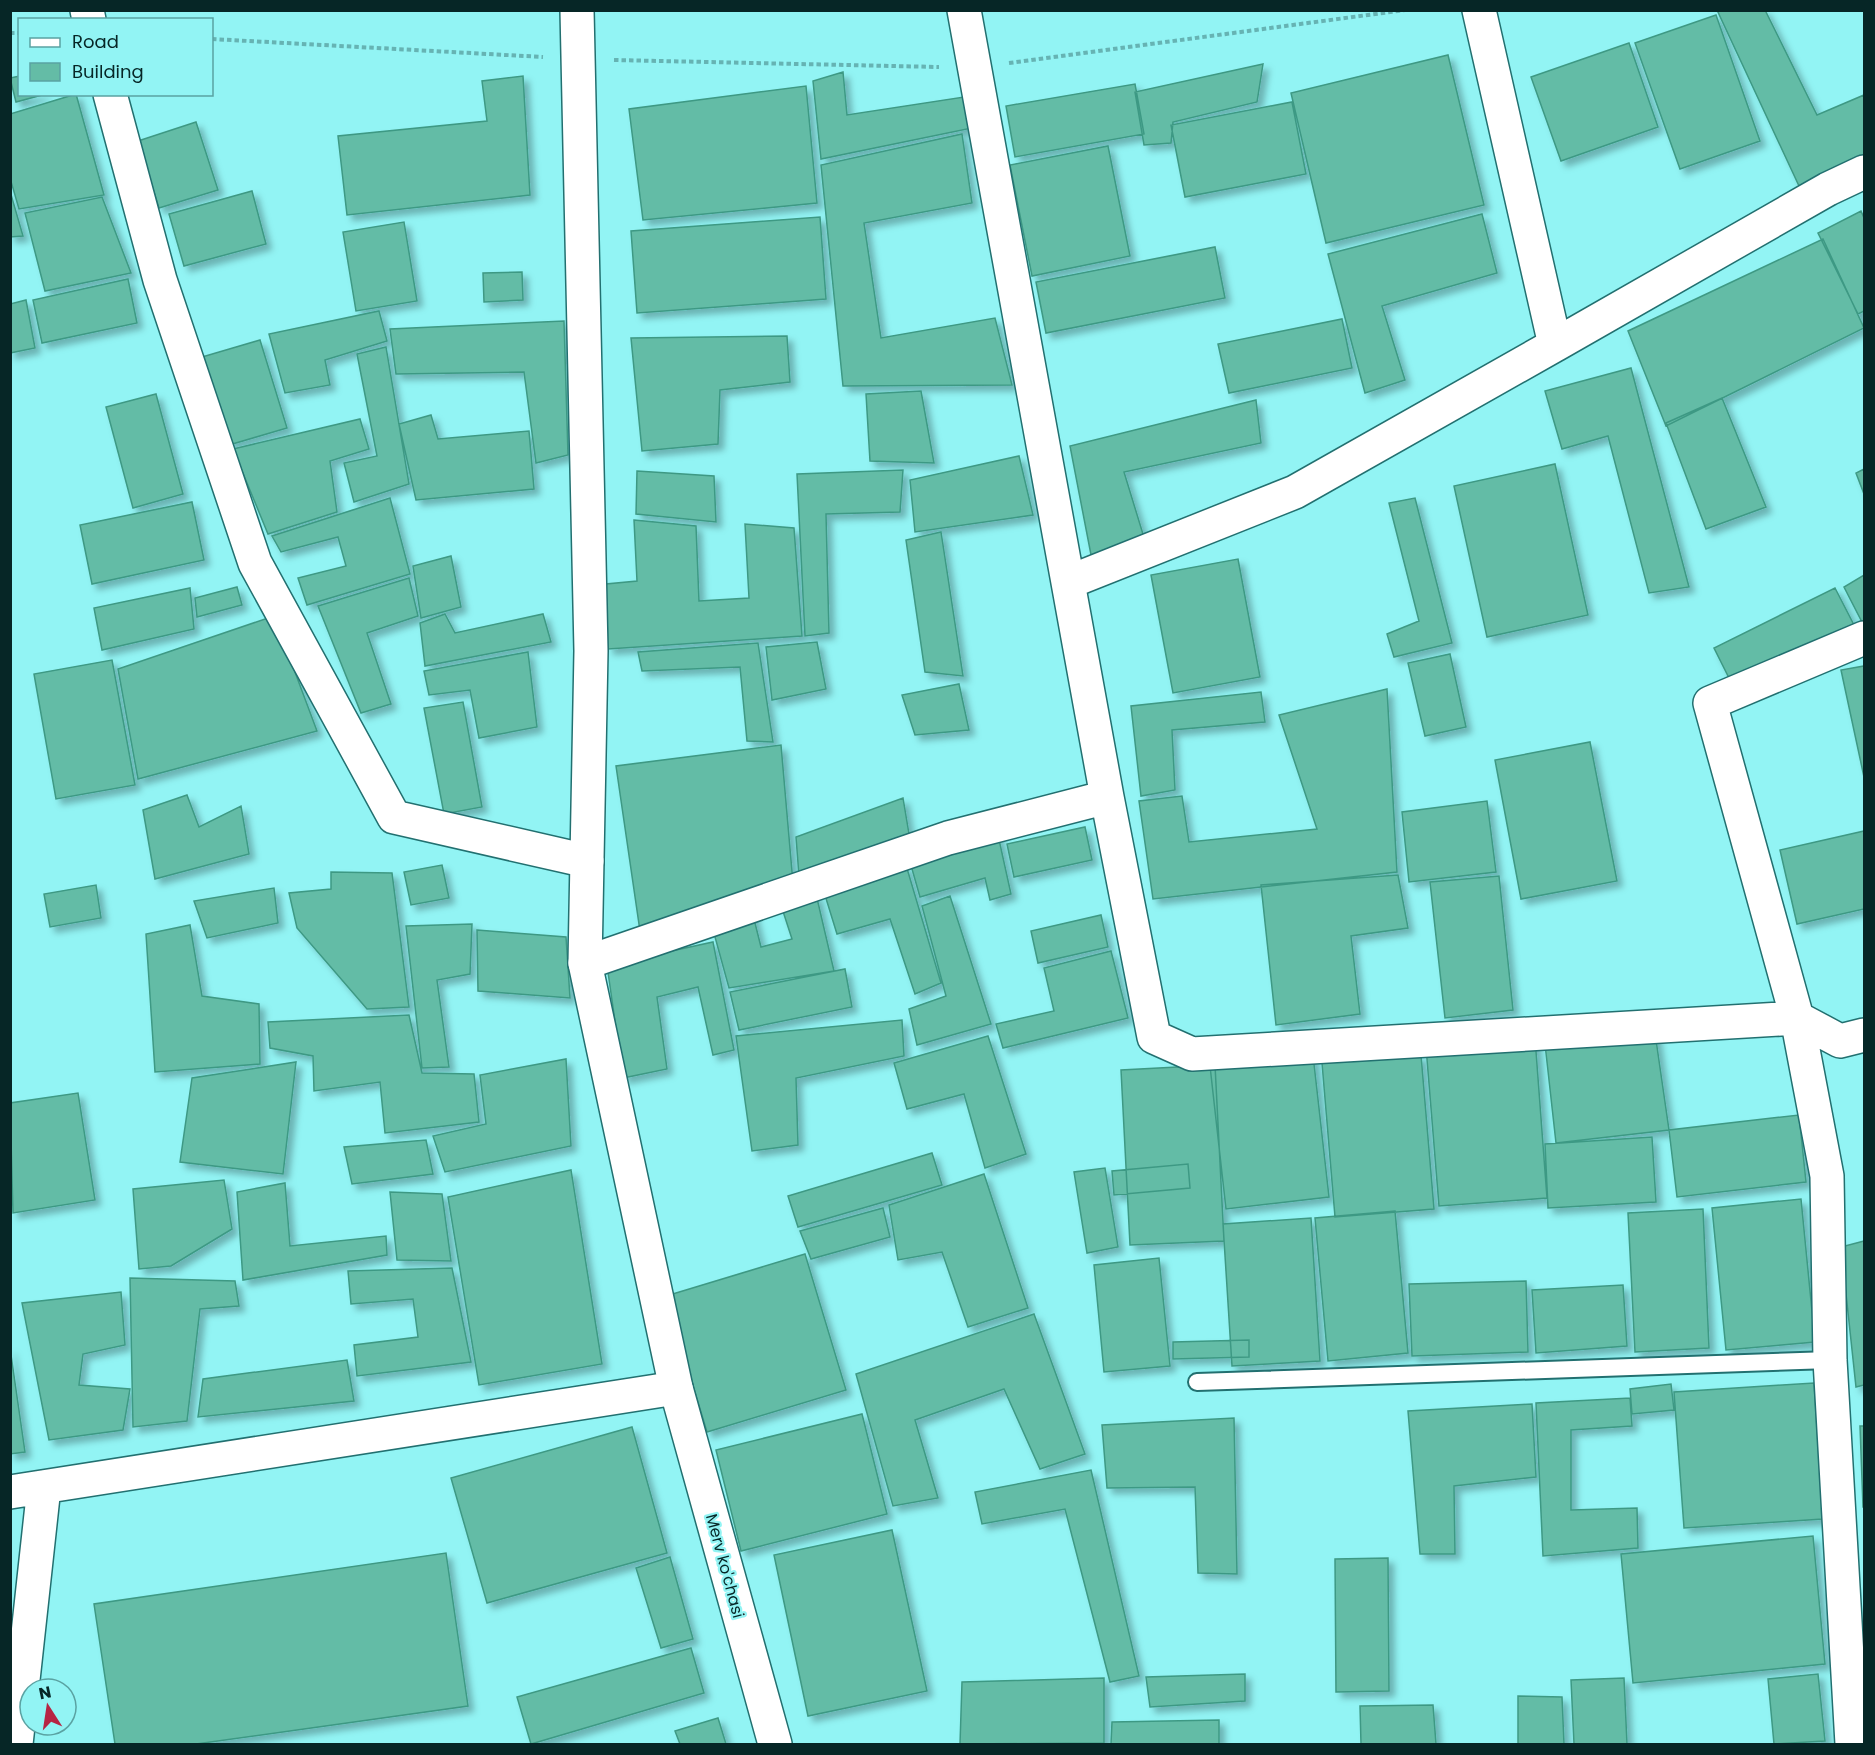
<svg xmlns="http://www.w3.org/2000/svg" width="1875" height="1755" font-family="Poppins,sans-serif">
  <defs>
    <filter id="shadow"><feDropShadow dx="5.5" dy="5.5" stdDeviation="3" flood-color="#0004"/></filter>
  </defs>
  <rect width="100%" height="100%" fill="#92f4f4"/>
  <path fill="#64bca6" stroke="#3e9984" stroke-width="1.5" filter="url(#shadow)" d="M1717 10H1765L1817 115 1864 95V172L1806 201Z
    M1716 15 1760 141 1680 169 1635 43Z
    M1629 43 1658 127 1561 161 1531 77Z
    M1448 55 1484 205 1326 243 1291 93Z
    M1263 64 1257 102 1173 122 1171 143 1144 145 1135 92Z
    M843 72 847 115 964 97 972 128 821 159 813 81Z
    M20 76V94H46L16 102 10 78Z
    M523 76 530 195 347 215 338 136 487 121 482 81Z
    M1135 84 1144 134 1015 157 1006 106Z
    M806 86 817 203 643 220 629 109Z
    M76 94 104 195 19 209 10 178V114Z
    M1292 102 1306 174 1185 197 1171 125Z
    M196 122 218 190 159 208 138 141Z
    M962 134 972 203 864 223 881 338 995 318 1012 385 843 386 821 165Z
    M1108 146 1130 256 1032 276 1010 165Z
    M10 191 23 236 10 237Z
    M252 191 266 244 184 266 169 214Z
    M102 197 131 273 45 291 25 213Z
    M1861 211 1864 218V311L1858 314 1818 233Z
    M1482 214 1497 273 1382 306 1405 380 1365 393 1328 254Z
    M820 217 826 299 637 313 631 231Z
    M404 222 417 301 356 311 343 232Z
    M1823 239 1864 328 1666 426 1628 331Z
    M1215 247 1225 298 1046 333 1036 282Z
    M522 272 523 300 484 302 483 273Z
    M128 279 137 323 42 343 33 300Z
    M26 300 35 348 10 353V304Z
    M379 311 387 341 325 360 330 385 285 393 269 334Z
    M1342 319 1352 368 1229 393 1218 344Z
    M564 321 568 455 536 463 524 372 396 374 390 329Z
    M787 336 790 382 720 390 718 444 642 451 631 338Z
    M260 340 287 428 229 445 202 357Z
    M386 347 409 484 354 502 344 463 377 456 357 354Z
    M1631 368 1689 587 1649 593 1608 436 1562 449 1545 391Z
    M921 391 934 463 870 461 866 394Z
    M156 394 183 494 133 508 106 407Z
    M1722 398 1766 507 1706 529 1666 423Z
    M1256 400 1261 443 1124 472 1146 544 1092 560 1070 446Z
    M431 415 438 439 529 431 534 489 416 500 399 424Z
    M360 419 369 449 330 461 337 512 268 534 233 449Z
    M1019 456 1033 515 915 532 910 480Z
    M1555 464 1588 615 1487 637 1454 486Z
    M1864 469V494L1856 473Z
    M903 470 900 512 826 514 829 633 805 636 797 474Z
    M637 471 714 476 716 522 636 514Z
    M390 498 410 574 307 605 298 578 346 566 338 537 281 552 272 536Z
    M1415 498 1452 643 1394 657 1387 634 1419 621 1389 503Z
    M192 502 204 560 92 584 80 525Z
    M634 520 696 526 699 601 749 598 745 524 794 528 802 636 608 649 606 584 637 581Z
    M941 532 963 676 925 672 906 540Z
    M451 556 461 607 421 618 413 566Z
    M1238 559 1260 677 1173 693 1151 575Z
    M1864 575V623L1863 624 1844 587Z
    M409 578 418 616 367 633 391 704 361 713 318 606Z
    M237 587 242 605 197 617 195 598Z
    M190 588 194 629 102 650 94 608Z
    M1835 588 1855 627 1734 688 1714 648Z
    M445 614 455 633 543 614 551 642 425 666 420 623Z
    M274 616 317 731 138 779 118 669Z
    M817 642 826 689 772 700 766 647Z
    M758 643 773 742 747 741 740 667 642 671 638 652Z
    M528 652 537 727 479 738 470 690 429 695 424 671Z
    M1450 654 1466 727 1425 736 1408 663Z
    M112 660 135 785 56 799 34 674Z
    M1864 666V777L1841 670Z
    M959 684 969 730 915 735 902 695Z
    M1387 689 1397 872 1153 899 1139 801 1182 796 1189 842 1317 829 1279 715Z
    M1261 692 1265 722 1172 730 1175 790 1141 796 1131 706Z
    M463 702 482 807 444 814 424 708Z
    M1590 742 1617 881 1521 899 1495 760Z
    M781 745 793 883 640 931 616 766Z
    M187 795 199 827 241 806 249 854 155 879 143 810Z
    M903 798 909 834 799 876 796 837Z
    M1487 801 1496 872 1409 882 1402 812Z
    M1085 827 1092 860 1014 877 1007 844Z
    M1864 831V909L1797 924 1780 850Z
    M998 835 1011 894 990 900 985 878 920 897 910 862Z
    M442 865 449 898 411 905 404 872Z
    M906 865 941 983 915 994 890 919 837 934 824 892Z
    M331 872 392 873 409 1007 367 1009 297 928 289 893 331 889Z
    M1398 875 1408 928 1351 936 1360 1014 1276 1025 1261 885Z
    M1499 876 1513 1010 1445 1018 1430 882Z
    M96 885 101 918 50 927 44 894Z
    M274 888 278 923 207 938 194 901Z
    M816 894 834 971 729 988 712 926 752 911 761 947 792 939 780 902Z
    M950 896 991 1024 917 1045 909 1009 946 996 922 906Z
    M1101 915 1108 947 1038 963 1031 931Z
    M472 924 470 974 437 980 449 1067 422 1068 406 926Z
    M190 925 202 996 259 1004 260 1064 155 1072 146 934Z
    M477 930 566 937 570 998 478 991Z
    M713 942 734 1050 713 1055 698 987 657 997 667 1069 623 1078 607 965Z
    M1111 951 1128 1018 1003 1048 996 1024 1054 1011 1044 968Z
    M845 969 852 1007 739 1030 730 992Z
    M409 1015 422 1073 474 1074 479 1122 385 1133 380 1082 314 1091 313 1056 270 1048 268 1022Z
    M902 1020 904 1056 796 1078 798 1145 752 1151 736 1036Z
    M1655 1033 1669 1130 1556 1143 1545 1044Z
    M988 1036 1026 1154 985 1168 964 1094 907 1109 894 1063Z
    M1535 1038 1547 1198 1439 1206 1426 1047Z
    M1313 1055 1329 1197 1226 1209 1210 1066Z
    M1421 1055 1434 1209 1335 1217 1322 1063Z
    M566 1059 571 1146 445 1172 433 1136 486 1124 480 1075Z
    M296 1062 283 1174 180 1162 192 1078Z
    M1215 1065 1224 1241 1130 1245 1121 1070Z
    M78 1093 95 1200 13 1213 10 1103Z
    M1799 1115 1806 1182 1677 1197 1669 1130Z
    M1652 1137 1656 1202 1548 1208 1545 1144Z
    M426 1140 433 1174 352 1184 344 1147Z
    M932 1153 942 1185 798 1227 788 1196Z
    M1188 1164 1190 1188 1114 1195 1112 1171Z
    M1105 1168 1118 1247 1087 1253 1074 1172Z
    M571 1170 602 1364 479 1385 448 1197Z
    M984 1174 1028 1308 968 1327 942 1252 898 1260 889 1205Z
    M224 1180 232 1229 171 1266 139 1269 133 1189Z
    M285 1183 290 1246 386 1236 387 1255 243 1280 237 1192Z
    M390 1192 442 1194 451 1261 397 1260Z
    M1801 1199 1815 1342 1726 1350 1712 1208Z
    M883 1208 890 1237 811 1259 800 1231Z
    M1703 1209 1709 1348 1635 1352 1628 1213Z
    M1395 1211 1408 1353 1328 1361 1315 1218Z
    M1311 1218 1320 1361 1232 1366 1223 1224Z
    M1864 1241V1385L1856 1387 1841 1247Z
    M805 1254 846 1390 707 1432 666 1296Z
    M1159 1258 1170 1366 1104 1372 1094 1265Z
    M452 1268 471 1362 357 1376 354 1345 418 1337 413 1299 351 1304 348 1271Z
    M130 1278 235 1281 239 1306 200 1309 187 1421 133 1427Z
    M1526 1281 1528 1352 1412 1356 1409 1284Z
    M1623 1285 1627 1346 1536 1353 1532 1290Z
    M121 1292 125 1345 83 1354 79 1385 130 1389 123 1430 49 1440 22 1303Z
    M1034 1314 1085 1454 1040 1469 1004 1389 915 1420 938 1498 893 1506 856 1374Z
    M1249 1340V1357L1173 1359V1342Z
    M10 1348 25 1452 10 1454Z
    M347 1360 354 1401 198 1417 203 1379Z
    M1814 1383 1823 1519 1684 1528 1674 1392Z
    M1671 1384 1674 1410 1632 1414 1630 1389Z
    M1630 1398 1632 1426 1571 1430V1510L1637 1508 1638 1548 1543 1556 1536 1403Z
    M1532 1404 1536 1477 1454 1486 1455 1554H1420L1408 1411Z
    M862 1414 887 1514 741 1551 716 1450Z
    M1234 1418 1237 1574 1198 1573 1195 1487 1107 1488 1102 1425Z
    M1860 1426H1864V1507H1863Z
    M632 1427 667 1553 487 1603 451 1478Z
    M1091 1470 1139 1676 1110 1682 1065 1509 982 1524 975 1492Z
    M892 1530 927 1691 808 1716 774 1555Z
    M1813 1536 1825 1664 1633 1683 1621 1554Z
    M446 1553 468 1706 196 1744H115L94 1604Z
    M670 1557 693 1639 661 1648 636 1568Z
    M1388 1558 1389 1691 1336 1692 1335 1559Z
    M691 1648 704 1693 531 1744 517 1697Z
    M1245 1674V1701L1150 1707 1146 1677Z
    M1818 1674 1825 1741 1774 1744 1768 1679Z
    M1104 1678V1743L960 1744 962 1682Z
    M1624 1678 1627 1744H1574L1571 1680Z
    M1518 1696 1562 1697 1564 1744H1518Z
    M1433 1705 1436 1744H1361L1360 1706Z
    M718 1718 726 1744H680L675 1731Z
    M1219 1720V1744H1111L1112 1722Z"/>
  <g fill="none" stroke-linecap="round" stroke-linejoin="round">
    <defs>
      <path id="lane" d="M1197 1382 1830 1360"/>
      <path id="street" d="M87 10 89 20
        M964 10 1107 797
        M110 94 160 280 255 563 394 817 587 861
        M1555 345 1828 189 1864 172
        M1069 582 1295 492 1555 345 1479 10
        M585 963 948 838 1107 797 1154 1037 1192 1054 1797 1018 1710 703 1864 638
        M10 1492 676 1388
        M16 1744 44 1487
        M1852 1744 1830 1360 1827 1176 1797 1018 1840 1041 1864 1035"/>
      <path id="secondary" d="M577 10 591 651 585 963 676 1388 775 1744"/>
    </defs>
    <use href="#lane" stroke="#227070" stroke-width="20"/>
    <use href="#street" stroke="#227070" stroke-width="36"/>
    <use href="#secondary" stroke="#227070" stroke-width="36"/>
    <path stroke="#66b3b3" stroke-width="4" stroke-dasharray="4.5 3" stroke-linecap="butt" d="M10 33H20
      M212 39 543 57
      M614 60 939 67
      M1009 63 1405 10"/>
    <use href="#lane" stroke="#fff" stroke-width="16"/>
    <use href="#street" stroke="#fff" stroke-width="33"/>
    <use href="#secondary" stroke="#fff" stroke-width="33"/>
  </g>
  <g text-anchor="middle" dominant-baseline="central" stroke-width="4.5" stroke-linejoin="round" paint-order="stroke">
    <g font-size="16" fill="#062626" stroke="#92f4f4">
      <text transform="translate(725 1566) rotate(75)">Merv ko'chasi</text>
    </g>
  </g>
  <rect width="1875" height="1755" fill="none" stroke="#062626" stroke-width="24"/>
  <rect x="18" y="18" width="195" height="78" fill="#92f4f4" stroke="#5aa2a2" stroke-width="1.5"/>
  <rect x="30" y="38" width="30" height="9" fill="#ffffff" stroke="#5aa2a2" stroke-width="1.5"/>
  <text x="72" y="48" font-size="18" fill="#062626">Road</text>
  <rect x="30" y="63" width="30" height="18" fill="#64bca6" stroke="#5aa2a2" stroke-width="1.5"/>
  <text x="72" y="78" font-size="18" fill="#062626">Building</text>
  <g transform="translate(48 1707) rotate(348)"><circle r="28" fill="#92f4f4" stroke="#5aa2a2" stroke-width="1.5"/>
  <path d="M0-4.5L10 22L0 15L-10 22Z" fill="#b62543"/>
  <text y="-9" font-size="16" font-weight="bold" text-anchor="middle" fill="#062626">N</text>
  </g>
</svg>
